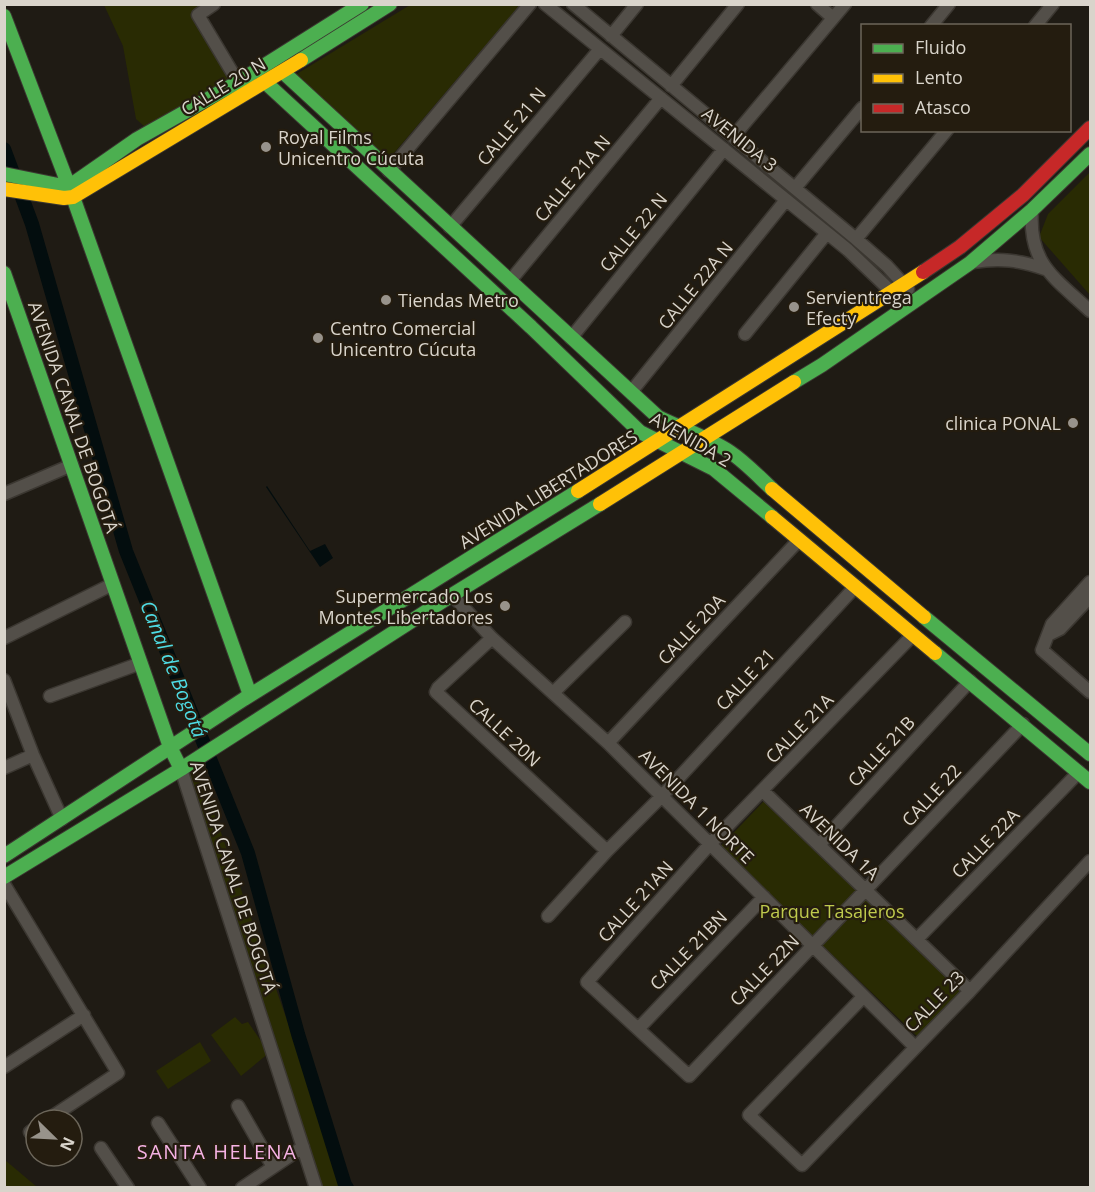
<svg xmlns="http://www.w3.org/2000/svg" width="1095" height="1192" font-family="'Open Sans',sans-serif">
  <rect width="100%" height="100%" fill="#1f1b14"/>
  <path fill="#292b03" d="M104 5H205L193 13 233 80 145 127 136 119 123 46Z
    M410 5H520L388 160 295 75Z
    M1090 172V295L1039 237 1048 214Z
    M188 773H200L345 1185 348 1187H322Z
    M764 801 767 804 769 802 808 843 962 991 918 1037 720 847Z
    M235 1017 242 1024 248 1022 269 1053 241 1076 211 1035Z
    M200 1042 211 1061 168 1089 156 1071Z
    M4 1160H5L37 1187H5Z"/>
  <path fill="#030d0e" d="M267 486 310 551 325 544 333 558 320 567 266 487Z"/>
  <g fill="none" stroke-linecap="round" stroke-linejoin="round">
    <path stroke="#030d0e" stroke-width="14" d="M4 149 32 224 126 551 248 853 298 1034 345 1185 347 1188"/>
    <defs>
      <path id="street" d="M214 4 198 15 238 82
        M545 4 848 250 897 297
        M573 4 856 239 887 266 908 289
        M817 4 833 18
        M931 26 949 4
        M1035 26 1053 4
        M611 36 637 4
        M671 86 738 4
        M733 137 845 4
        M389 171 530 4
        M795 188 862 108
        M1032 210C1028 264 1055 278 1090 311
        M450 227 600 49
        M856 239 947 130
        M973 262C1001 258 1018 260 1045 269
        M510 281 661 98
        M745 334 827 233
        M571 338 724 149
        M631 392 786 200
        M4 494 72 465
        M1090 582 1052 624 1042 650 1090 692
        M452 595 492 638 608 743 915 1047
        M913 635 710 844 587 982 689 1076 1023 724
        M1048 635 1060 629 1090 597
        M4 638 113 584
        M492 638 438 688 436 692 607 851
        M4 680 33 755 62 819
        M553 693 625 622
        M50 696 141 663
        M608 743 799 540
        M4 768 33 755
        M181 769 316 1188
        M763 791 970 991
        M819 845 970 681
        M4 884 118 1073 47 1120
        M548 916 607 851 661 797 856 586
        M917 939 1079 772
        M863 997 749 1115 802 1165 970 991 1090 861
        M638 1029 764 897
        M4 1067 84 1015
        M238 1106 273 1167
        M158 1123 200 1188
        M30 1132 36 1128
        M101 1148 128 1188
        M242 1188 303 1147"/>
      <path id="fast" d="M4 16 73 197 250 695
        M301 60 390 4
        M283 72 658 417C682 429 707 437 730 452 745 462 759 477 772 489
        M265 82 531 327 640 432 714 469 772 517
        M4 174 68 187 137 139 238 82 362 4
        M4 273 170 747 181 769
        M794 382 822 365 970 263 1032 210 1090 154
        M924 617 1090 754
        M935 653 1090 782
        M4 856 244 699 578 491
        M4 877 181 769 452 595 600 504"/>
      <path id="slow" d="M4 189 64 198 73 197 301 60
        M772 489 924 617
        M578 491 923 272
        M600 504 794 382
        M772 517 935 653"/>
      <path id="jam" d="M923 272 960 247 1023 195 1090 128"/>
    </defs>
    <use href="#street" stroke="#3b3731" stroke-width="15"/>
    <use href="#fast" stroke="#3b3731" stroke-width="16"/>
    <use href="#slow" stroke="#3b3731" stroke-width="16"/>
    <use href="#jam" stroke="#3b3731" stroke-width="16"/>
    <use href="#street" stroke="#534f49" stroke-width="12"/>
    <use href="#fast" stroke="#4caf50" stroke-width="14"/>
    <use href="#slow" stroke="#ffc107" stroke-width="14"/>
    <use href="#jam" stroke="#c62828" stroke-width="14"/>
  </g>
  <g fill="#98938b" stroke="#241c0f" stroke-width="2">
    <circle cx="266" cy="147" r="6"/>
    <circle cx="386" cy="300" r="6"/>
    <circle cx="794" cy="307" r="6"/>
    <circle cx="318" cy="338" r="6"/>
    <circle cx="1073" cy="423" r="6"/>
    <circle cx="505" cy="606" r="6"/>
  </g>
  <g text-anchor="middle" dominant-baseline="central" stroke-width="4.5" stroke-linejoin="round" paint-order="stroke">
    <g font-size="18" fill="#d9d4cb" stroke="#241c0f">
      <text transform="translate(223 86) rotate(-31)">CALLE 20 N</text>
      <text transform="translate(511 126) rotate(-50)">CALLE 21 N</text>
      <text transform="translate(740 139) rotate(39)">AVENIDA 3</text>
      <text transform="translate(572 178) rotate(-50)">CALLE 21A N</text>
      <text transform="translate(633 232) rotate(-51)">CALLE 22 N</text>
      <text transform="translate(695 285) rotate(-51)">CALLE 22A N</text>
      <text transform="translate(74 417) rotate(71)">AVENIDA CANAL DE BOGOTÁ</text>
      <text transform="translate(691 439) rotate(30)">AVENIDA 2</text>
      <text transform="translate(548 489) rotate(-32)">AVENIDA LIBERTADORES</text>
      <text transform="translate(691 629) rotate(-47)">CALLE 20A</text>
      <text transform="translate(745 679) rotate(-47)">CALLE 21</text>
      <text transform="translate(799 728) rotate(-46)">CALLE 21A</text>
      <text transform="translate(505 732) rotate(43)">CALLE 20N</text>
      <text transform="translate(881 751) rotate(-47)">CALLE 21B</text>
      <text transform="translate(931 795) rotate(-47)">CALLE 22</text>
      <text transform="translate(697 806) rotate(45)">AVENIDA 1 NORTE</text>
      <text transform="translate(840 841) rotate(44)">AVENIDA 1A</text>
      <text transform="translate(985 843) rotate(-46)">CALLE 22A</text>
      <text transform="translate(234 877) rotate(72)">AVENIDA CANAL DE BOGOTÁ</text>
      <text transform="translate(635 901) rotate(-48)">CALLE 21AN</text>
      <text transform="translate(688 950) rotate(-46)">CALLE 21BN</text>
      <text transform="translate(764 970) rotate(-46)">CALLE 22N</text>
      <text transform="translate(934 1001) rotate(-46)">CALLE 23</text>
    </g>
    <g font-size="18" fill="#d9d4cb" stroke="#241c0f" text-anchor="start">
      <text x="278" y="137">Royal Films<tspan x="278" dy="21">Unicentro Cúcuta</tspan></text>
      <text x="806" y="297">Servientrega<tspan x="806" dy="21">Efecty</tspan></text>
      <text x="398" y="300">Tiendas Metro</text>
      <text x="330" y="328">Centro Comercial<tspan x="330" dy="21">Unicentro Cúcuta</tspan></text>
      <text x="1061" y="423" text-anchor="end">clinica PONAL</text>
      <text x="493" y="596" text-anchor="end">Supermercado Los<tspan x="493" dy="21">Montes Libertadores</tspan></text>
    </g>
    <g font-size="18" fill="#bfca4d" stroke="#241c0f">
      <text x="832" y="911">Parque Tasajeros</text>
    </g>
    <g font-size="20" font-style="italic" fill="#4edae3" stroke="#241c0f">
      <text transform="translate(174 669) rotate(68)">Canal de Bogotá</text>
    </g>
    <g font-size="20" letter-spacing="1.5" fill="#f5b2e4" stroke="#241c0f">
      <text x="217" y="1151">SANTA HELENA</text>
    </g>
  </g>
  <rect width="1095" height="1192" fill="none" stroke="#d9d4cb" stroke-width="12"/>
  <rect x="861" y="24" width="210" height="108" fill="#241c0f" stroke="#6c665a" stroke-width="1.5"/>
  <rect x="873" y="44" width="30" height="9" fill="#4caf50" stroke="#6c665a" stroke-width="1.5"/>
  <text x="915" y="54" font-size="18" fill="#d9d4cb">Fluido</text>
  <rect x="873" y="74" width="30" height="9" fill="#ffc107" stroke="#6c665a" stroke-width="1.5"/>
  <text x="915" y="84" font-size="18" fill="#d9d4cb">Lento</text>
  <rect x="873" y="104" width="30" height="9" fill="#c62828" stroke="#6c665a" stroke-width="1.5"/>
  <text x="915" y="114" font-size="18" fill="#d9d4cb">Atasco</text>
  <g transform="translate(54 1138) rotate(114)"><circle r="28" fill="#241c0f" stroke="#6c665a" stroke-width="1.5"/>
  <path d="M0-4.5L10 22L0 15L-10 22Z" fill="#98938b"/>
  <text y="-9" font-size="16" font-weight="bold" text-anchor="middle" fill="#d9d4cb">N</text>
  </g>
</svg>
